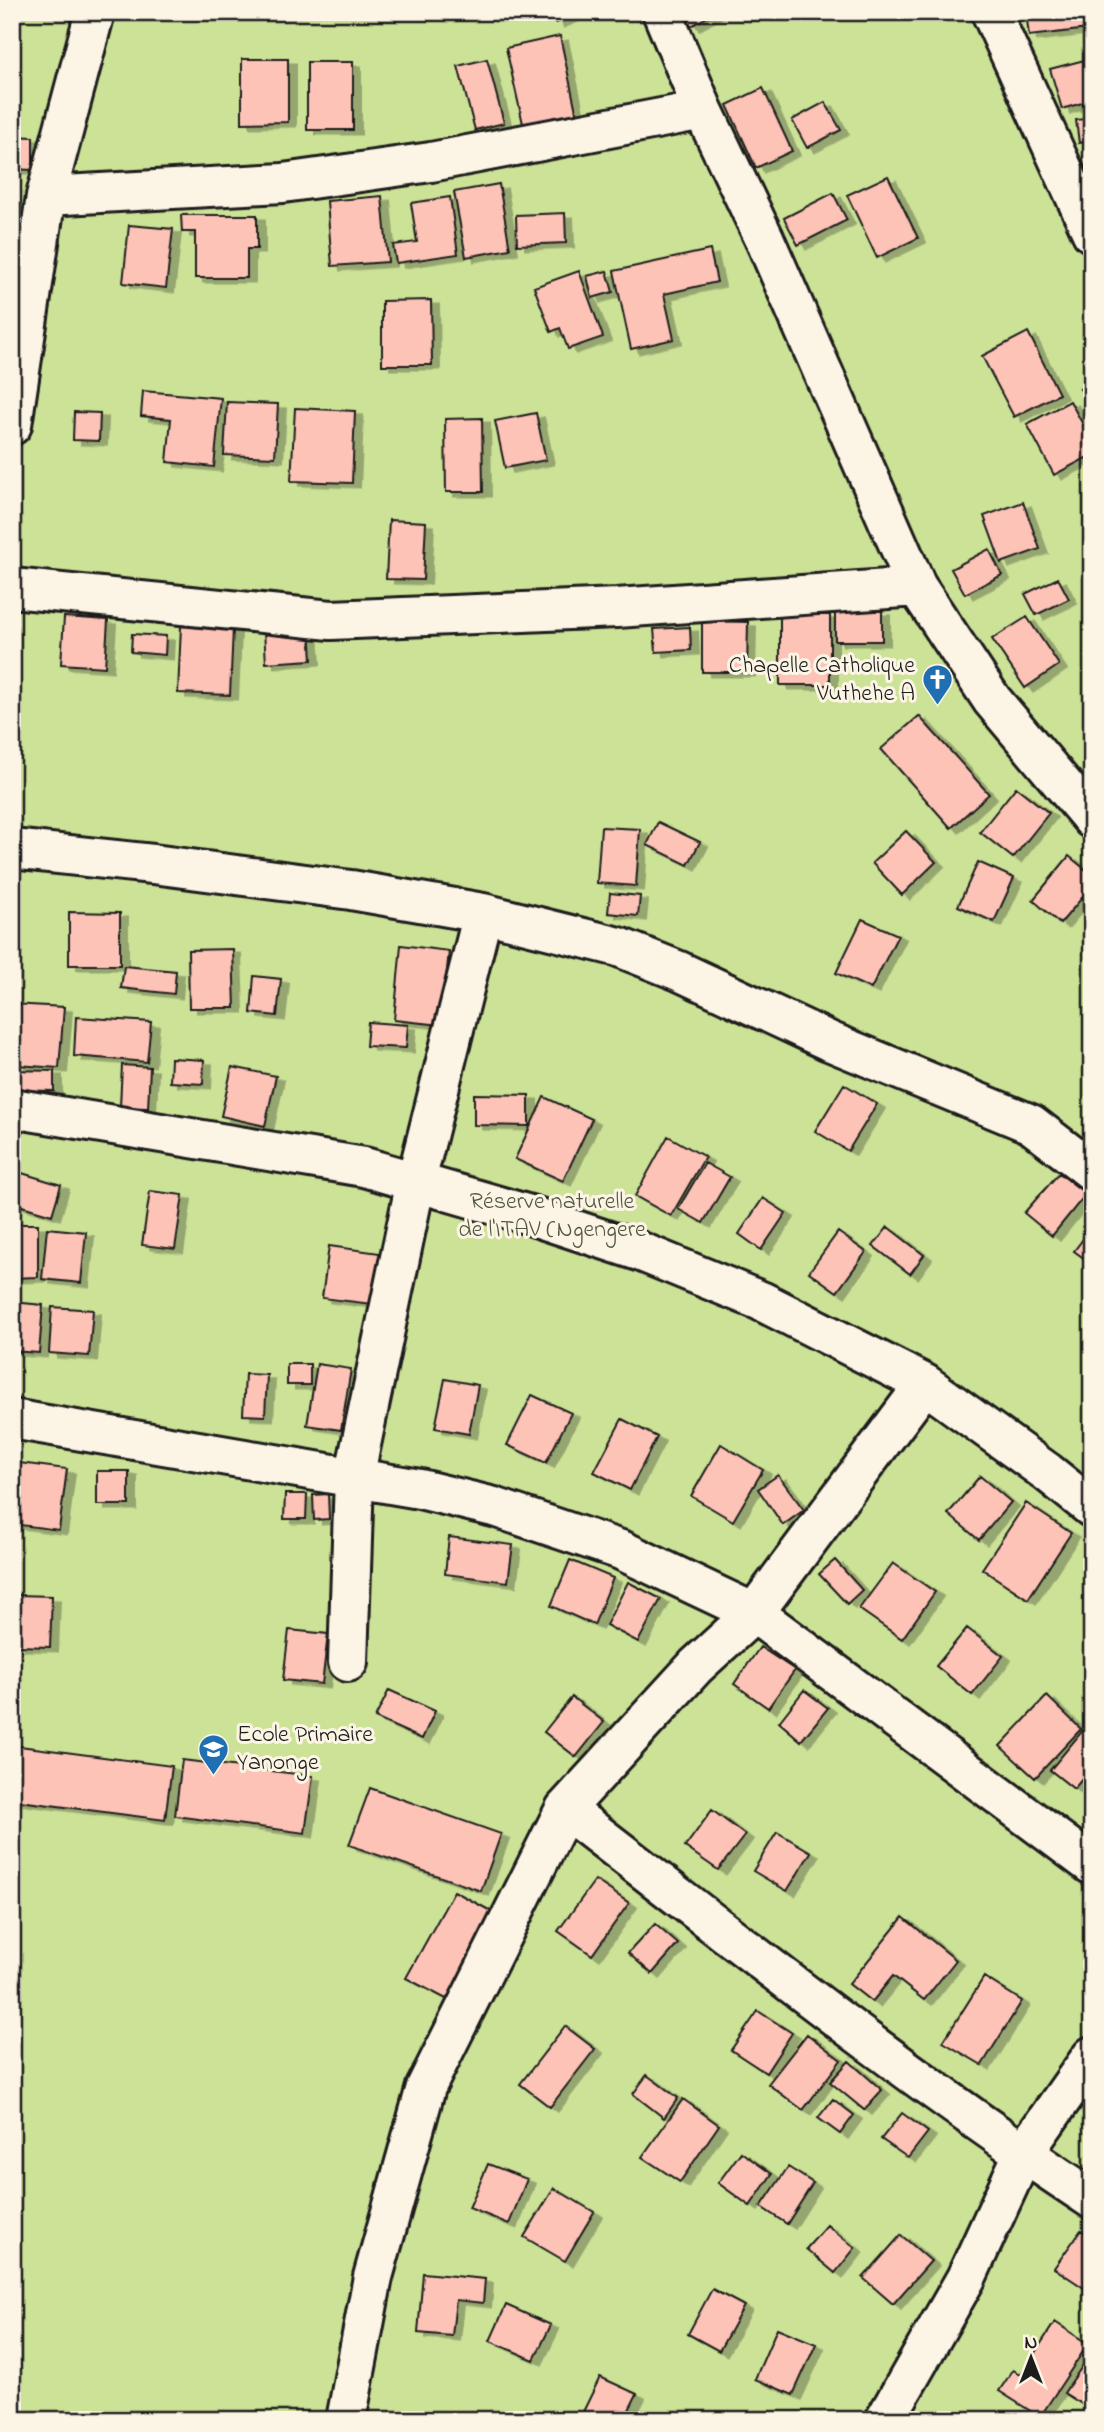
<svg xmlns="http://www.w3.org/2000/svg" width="1104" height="2432" font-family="'Indie Flower',sans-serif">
  <defs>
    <filter id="shadow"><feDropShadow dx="8" dy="4.5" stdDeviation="0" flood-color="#0004"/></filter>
  </defs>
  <rect width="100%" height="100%" fill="#fcf5e5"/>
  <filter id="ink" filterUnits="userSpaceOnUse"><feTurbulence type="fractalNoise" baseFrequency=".0143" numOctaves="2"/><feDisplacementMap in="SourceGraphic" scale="14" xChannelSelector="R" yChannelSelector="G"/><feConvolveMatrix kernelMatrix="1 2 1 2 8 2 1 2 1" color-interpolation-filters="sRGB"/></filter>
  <g filter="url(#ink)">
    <path fill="#cce297" stroke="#747f5a" stroke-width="2" d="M12 12H1092V2420H12Z"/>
    <path fill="#fec3b7" stroke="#1c1c1c" stroke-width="2" filter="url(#shadow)" d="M552 12H581L556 23Z
      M683 12H716L691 26Z
      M1026 12H1086L1088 29 1029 36Z
      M560 36 577 116 524 128 506 48Z
      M1092 58V100L1062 109 1050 69Z
      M242 59H288V122L242 123Z
      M487 59 504 123 475 130 458 66Z
      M307 62H353V130H307Z
      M763 88 792 151 756 168 727 105Z
      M825 102 841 130 807 148 792 120Z
      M1092 118V141L1079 143 1076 120Z
      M12 136 33 137V170L12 169Z
      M888 176 918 238 877 258 847 195Z
      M499 184 510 249 466 257 454 192Z
      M833 193 847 220 798 245 784 218Z
      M382 196 388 262 332 266 327 201Z
      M450 197 458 254 396 263 393 245 417 242 411 203Z
      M565 213 566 243 517 245 516 215Z
      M181 215H257V249H247V278H195V232H182Z
      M129 225 173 229 166 288 123 283Z
      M710 250 717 282 664 294 674 339 631 349 614 271Z
      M579 271 603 337 568 349 560 328 551 332 534 287Z
      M607 271 613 292 592 298 587 276Z
      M431 300 432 365H382V301Z
      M1028 332 1059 394 1014 417 982 356Z
      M1092 380V403L1080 389Z
      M143 391 221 398 214 467 167 462 171 419 141 416Z
      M1070 401 1092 441V455L1054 475 1027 424Z
      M227 402 278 404 275 457 224 455Z
      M295 408 355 411 352 483 291 481Z
      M74 412 100 413 99 441 73 440Z
      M536 413 546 460 505 468 495 421Z
      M482 418 483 492H446L445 419Z
      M1023 502 1040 549 1001 563 984 516Z
      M389 520 426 522 423 580 386 579Z
      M989 549 1002 575 965 594 951 569Z
      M1058 578 1069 599 1036 615 1025 594Z
      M835 611H882V641H835Z
      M780 615H830V685H780Z
      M64 617 108 620 105 667 61 664Z
      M1027 617 1059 665 1025 688 992 639Z
      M702 621 748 622 747 672H702Z
      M181 626 233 628 230 695 178 693Z
      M690 627 691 650 656 652 654 629Z
      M310 628 312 660 266 663 264 631Z
      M132 634 166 636 165 655 131 652Z
      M919 716 989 794 951 828 881 749Z
      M1016 787 1049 813 1013 858 980 832Z
      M658 822 700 842 688 865 647 845Z
      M601 827 640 829 636 886 597 883Z
      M906 831 936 862 902 895 872 863Z
      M1069 856 1092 875V886L1060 924 1033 900Z
      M978 862 1014 878 994 922 958 906Z
      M610 893 640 896 638 916 608 913Z
      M69 912 120 913V965H69Z
      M862 919 898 935 871 989 836 973Z
      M401 945 449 951 441 1025 394 1020Z
      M233 949 235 1008H189L188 950Z
      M124 966 176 971 174 994 121 988Z
      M254 976 281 979 277 1016 251 1013Z
      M12 1004 64 1007 59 1068 17 1065 18 1034H12Z
      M76 1017 151 1022 147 1062 74 1056Z
      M368 1022 408 1025 406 1048 366 1046Z
      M171 1058 204 1060 203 1084 170 1082Z
      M122 1065 150 1067 148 1108 120 1107Z
      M232 1067 276 1076 265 1126 221 1116Z
      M12 1070 54 1071V1091L12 1090Z
      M844 1084 877 1104 848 1151 815 1131Z
      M474 1094 529 1095V1126L474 1125Z
      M544 1097 592 1119 563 1181 515 1159Z
      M668 1136 705 1157 671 1216 635 1196Z
      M705 1163 730 1177 703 1223 678 1209Z
      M12 1170 61 1185 52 1215 12 1203Z
      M1059 1173 1086 1194 1052 1236 1024 1213Z
      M150 1191 183 1195 175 1249 142 1245Z
      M763 1198 786 1213 761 1250 739 1234Z
      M12 1224H38V1277L12 1278Z
      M888 1227 924 1255 910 1274 873 1246Z
      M1092 1227V1264L1074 1251Z
      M47 1228 86 1232 81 1283 42 1279Z
      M838 1232 866 1252 837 1292 809 1272Z
      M329 1246 387 1254 380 1305 322 1298Z
      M12 1302 43 1305 39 1353 12 1351Z
      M52 1307 93 1310 89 1356 49 1353Z
      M287 1364H310V1385H287Z
      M317 1364 351 1369 341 1430 307 1425Z
      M245 1374 267 1375 265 1416 243 1415Z
      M445 1379 478 1385 469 1434 435 1428Z
      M532 1395 571 1413 546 1463 507 1445Z
      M622 1419 657 1437 630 1490 594 1472Z
      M721 1444 763 1470 733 1521 691 1496Z
      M19 1463 67 1469 59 1530 12 1524Z
      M97 1471H129V1505H97Z
      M778 1475 804 1510 783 1525 758 1489Z
      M980 1476 1011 1502 979 1540 948 1514Z
      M285 1494H307L306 1519H284Z
      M328 1494 329 1519 314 1520 313 1495Z
      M1026 1503 1071 1533 1028 1599 982 1569Z
      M449 1537 513 1545 508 1582 445 1574Z
      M570 1560 613 1578 594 1625 551 1606Z
      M835 1560 862 1590 847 1604 819 1574Z
      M893 1563 935 1592 902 1639 859 1609Z
      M628 1582 661 1599 638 1642 606 1625Z
      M18 1595 52 1596 50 1647 17 1646Z
      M967 1628 1003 1656 972 1695 936 1666Z
      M289 1630 328 1634 322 1684 283 1680Z
      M760 1647 795 1670 768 1708 734 1684Z
      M389 1690 435 1711 422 1739 375 1718Z
      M804 1690 828 1708 801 1741 779 1722Z
      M1047 1696 1081 1729 1035 1778 1000 1746Z
      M572 1697 604 1722 576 1757 544 1732Z
      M1084 1729 1092 1735V1767L1074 1789 1050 1770Z
      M12 1745 172 1766 165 1820 12 1800Z
      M182 1760 313 1776 305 1833 175 1816Z
      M370 1788 501 1834 481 1891 349 1845Z
      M712 1810 745 1835 718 1870 685 1847Z
      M777 1832 811 1852 787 1891 753 1871Z
      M595 1880 629 1903 592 1955 558 1931Z
      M454 1891 498 1915 450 2001 406 1978Z
      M903 1917 956 1960 924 2000 893 1976 872 2002 849 1984Z
      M655 1924 678 1944 652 1974 628 1953Z
      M984 1977 1022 2001 982 2065 943 2042Z
      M758 2011 792 2033 766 2073 731 2050Z
      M565 2026 595 2049 550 2107 520 2084Z
      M807 2034 841 2060 803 2110 768 2084Z
      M849 2061 882 2090 864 2110 830 2082Z
      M647 2075 678 2098 664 2118 633 2094Z
      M683 2099 719 2125 680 2182 642 2157Z
      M833 2099 854 2115 840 2134 818 2118Z
      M902 2113 928 2132 908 2158 881 2139Z
      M741 2152 772 2174 750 2206 718 2183Z
      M488 2164 527 2179 509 2224 469 2208Z
      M788 2167 813 2183 787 2224 761 2207Z
      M554 2188 594 2212 565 2261 524 2237Z
      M827 2225 855 2248 835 2273 806 2249Z
      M1081 2230 1092 2237V2283L1087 2290 1054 2268Z
      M901 2235 931 2261 893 2304 863 2278Z
      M423 2273 485 2279 483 2303 456 2300 452 2336 418 2333Z
      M712 2289 744 2306 719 2351 688 2334Z
      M506 2305 551 2325 534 2360 490 2341Z
      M1055 2322 1088 2344 1040 2417 999 2391 1013 2370 1021 2374Z
      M777 2328 816 2344 793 2395 755 2379Z
      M1092 2352V2402L1088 2408 1064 2393Z
      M600 2377 637 2394 624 2420H579Z"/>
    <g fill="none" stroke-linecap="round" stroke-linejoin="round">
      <defs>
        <path id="minor" d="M662 12 703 110 765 240 917 587 992 700 1092 819
          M991 12 1092 233
          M46 196 283 183 431 162 703 110
          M12 425 46 196 95 12
          M12 588 331 620 617 608 917 587
          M12 849 153 864 351 890 483 913 619 947 679 971 829 1041 1031 1124 1092 1171
          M12 1108 364 1167 533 1216 639 1251 761 1301 925 1384 1047 1472 1092 1508
          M12 1419 420 1489 494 1507 621 1550 754 1613 1092 1865
          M348 1662 354 1478 416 1181 483 913
          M565 1809C738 1942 909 2079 1092 2199
          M346 2420 373 2277 426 2087 565 1809 696 1666 754 1613 925 1384
          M885 2420 966 2278 1023 2154 1092 2056"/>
      </defs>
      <use href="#minor" stroke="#1c1c1c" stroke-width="44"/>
      <use href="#minor" stroke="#fcf5e5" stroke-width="38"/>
    </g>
  </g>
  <defs>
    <symbol id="church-pin" viewBox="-11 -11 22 30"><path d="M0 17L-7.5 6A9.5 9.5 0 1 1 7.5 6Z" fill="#1f6fb2" stroke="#fcf5e5"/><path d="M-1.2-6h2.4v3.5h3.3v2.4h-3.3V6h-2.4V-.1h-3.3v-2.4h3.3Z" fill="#fff"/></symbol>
    <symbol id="school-pin" viewBox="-11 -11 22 30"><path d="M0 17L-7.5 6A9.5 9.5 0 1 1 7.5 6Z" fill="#1f6fb2" stroke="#fcf5e5"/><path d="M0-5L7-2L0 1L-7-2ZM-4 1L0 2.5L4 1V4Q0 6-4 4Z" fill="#fff"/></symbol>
  </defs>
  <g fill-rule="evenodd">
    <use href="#church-pin" x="920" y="662" width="35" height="47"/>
    <use href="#school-pin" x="196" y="1732" width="35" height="47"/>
  </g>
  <g text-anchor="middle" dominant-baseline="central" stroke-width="6" stroke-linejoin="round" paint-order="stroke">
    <g font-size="24" fill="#1c1c1c" stroke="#fcf5e5" text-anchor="end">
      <text x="915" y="666">Chapelle Catholique<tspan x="915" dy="28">Vuthehe A</tspan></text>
      <text x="237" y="1735" text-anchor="start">Ecole Primaire<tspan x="237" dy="28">Yanonge</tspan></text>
    </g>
    <g font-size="24" fill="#515741" stroke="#fcf5e5">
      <text x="552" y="1202">Réserve naturelle<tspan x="552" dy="28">de l'ITAV (Ngengere</tspan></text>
    </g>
  </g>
  <rect width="1104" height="2432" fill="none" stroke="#fcf5e5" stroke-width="42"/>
  <rect x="21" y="21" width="1062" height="2390" fill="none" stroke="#1c1c1c" stroke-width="2.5" filter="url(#ink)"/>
  <g transform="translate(1031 2358)" stroke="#fcf5e5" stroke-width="5" paint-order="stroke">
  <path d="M0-5L12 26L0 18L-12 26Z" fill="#1c1c1c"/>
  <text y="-10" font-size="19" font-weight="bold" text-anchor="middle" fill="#1c1c1c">N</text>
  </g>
</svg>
